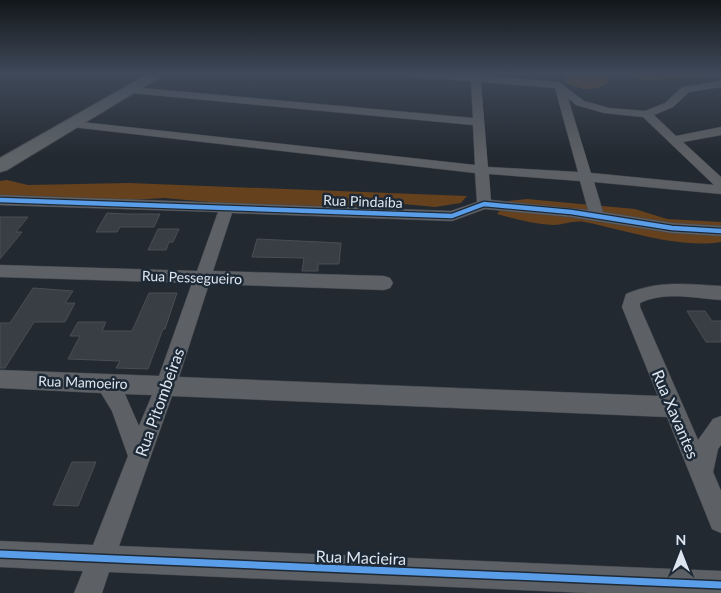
<svg xmlns="http://www.w3.org/2000/svg" width="721" height="593" font-family="Lato,sans-serif">
  <rect width="100%" height="100%" fill="#232930"/>
  <path fill="#65411e" d="M564 74H612L607 78 608 83C594 92 581 90 566 83Z
    M629 74H721V77L644 80 636 79Z
    M7 180 28 185 129 183 467 196 461 203 435 207 392 203 363 206H317L232 204 164 198 133 200 0 198V181Z
    M527 199 635 209 667 219 721 222V242C678 249 626 230 584 222 574 220 564 225 553 225 534 224 515 219 497 214L508 201Z"/>
  <path fill="#393e44" stroke="#484e54" d="M107 213 127 214H160L154 227H120L117 232H96Z
    M0 217H28L16 232H22L0 259Z
    M158 229H179L173 242H169L166 250H148Z
    M257 239 341 243 339 264H318V271H302L304 258 252 257Z
    M33 288 73 291 65 303H75L65 322H34L5 368H0V323H10Z
    M149 293H177L165 329H163L148 369 116 368 120 361 68 359 80 336H70L78 322H106L102 331H132Z
    M687 311H705L712 321H721V342H706Z
    M72 462H96L78 506 53 505Z"/>
  <g fill="none" stroke-linecap="round" stroke-linejoin="round">
    <defs>
      <path id="street" d="M410 74 476 75 559 82 584 101 609 108 645 111 665 103 682 87 721 81V87L689 92 673 107 654 115 676 136 721 127V135L683 142 721 177V194L594 182 603 212 672 223 721 226V236L672 233 571 217 485 209 452 221 232 213 213 271 384 276 390 278 393 283 390 288 384 290 209 284 179 377 658 396 622 307 626 294C657 280 688 284 721 286V300C695 298 664 291 640 303V307L698 440 713 419 721 416V445L718 449 713 472 721 491V533L712 529 667 417 172 396 119 546 721 571V593H589L109 572 102 593H74L83 571 0 567V541L93 545 128 456 112 411 101 393 0 388V370L159 376 192 283 0 277V265L197 271 218 212 0 205V195L451 211 477 202 475 173 72 127 66 124 72 121 475 165 473 125 131 93 126 90 131 87 473 118 471 81 415 77ZM481 82 555 88 578 172 488 167ZM568 98 576 105 604 113 643 117 714 185 591 173ZM489 174 580 181 588 210 491 200ZM125 394 152 395 139 426Z"/>
      <path id="secondary" d="M148 74H165L7 170 0 172V158Z"/>
    </defs>
    <use href="#street" stroke="#42474e" stroke-width="1"/>
    <use href="#secondary" stroke="#42474e" stroke-width="2"/>
    <use href="#street" fill="#5d6064" fill-rule="evenodd"/>
    <use href="#secondary" fill="#5e6367" fill-rule="evenodd"/>
    <defs>
      <path id="cycleway-far1" d="M0 200 452 216 484 204 571 212 672 228 721 231"/>
      <path id="cycleway" d="M0 554 721 585"/>
    </defs>
    <use href="#cycleway-far1" stroke="#1d2936" stroke-width="7"/>
    <use href="#cycleway" stroke="#1d2936" stroke-width="10"/>
    <use href="#cycleway-far1" stroke="#5a9eea" stroke-width="4.5"/>
    <use href="#cycleway" stroke="#5a9eea" stroke-width="7"/>
  </g>
  <linearGradient id="sky" x2="0" y2="1"><stop stop-color="#13171a"/><stop offset="0.47" stop-color="#3f4959"/><stop offset="1" stop-color="#3f4959" stop-opacity="0"/></linearGradient>
  <rect width="721" height="157" fill="url(#sky)"/>
  <g text-anchor="middle" dominant-baseline="central" stroke-width="5" stroke-linejoin="round" paint-order="stroke">
    <g font-size="14" fill="#dee5ee" stroke="#1d2936">
      <text transform="translate(363 201) rotate(2)">Rua Pindaíba</text>
      <text transform="translate(192 277) rotate(2)">Rua Pessegueiro</text>
      <text transform="translate(83 382) rotate(2)">Rua Mamoeiro</text>
    </g>
    <g font-size="16" fill="#dee5ee" stroke="#1d2936">
      <text transform="translate(159 402) rotate(-70)">Rua Pitombeiras</text>
      <text transform="translate(676 414) rotate(67)">Rua Xavantes</text>
      <text transform="translate(361 557) rotate(2)">Rua Macieira</text>
    </g>
  </g>
  <g transform="translate(681 553)" stroke="#1d2936" stroke-width="4" paint-order="stroke">
  <path d="M0-4L9 19L0 12L-9 19Z" fill="#dee5ee"/>
  <text y="-8" font-size="14" font-weight="bold" text-anchor="middle" fill="#dee5ee">N</text>
  </g>
</svg>
